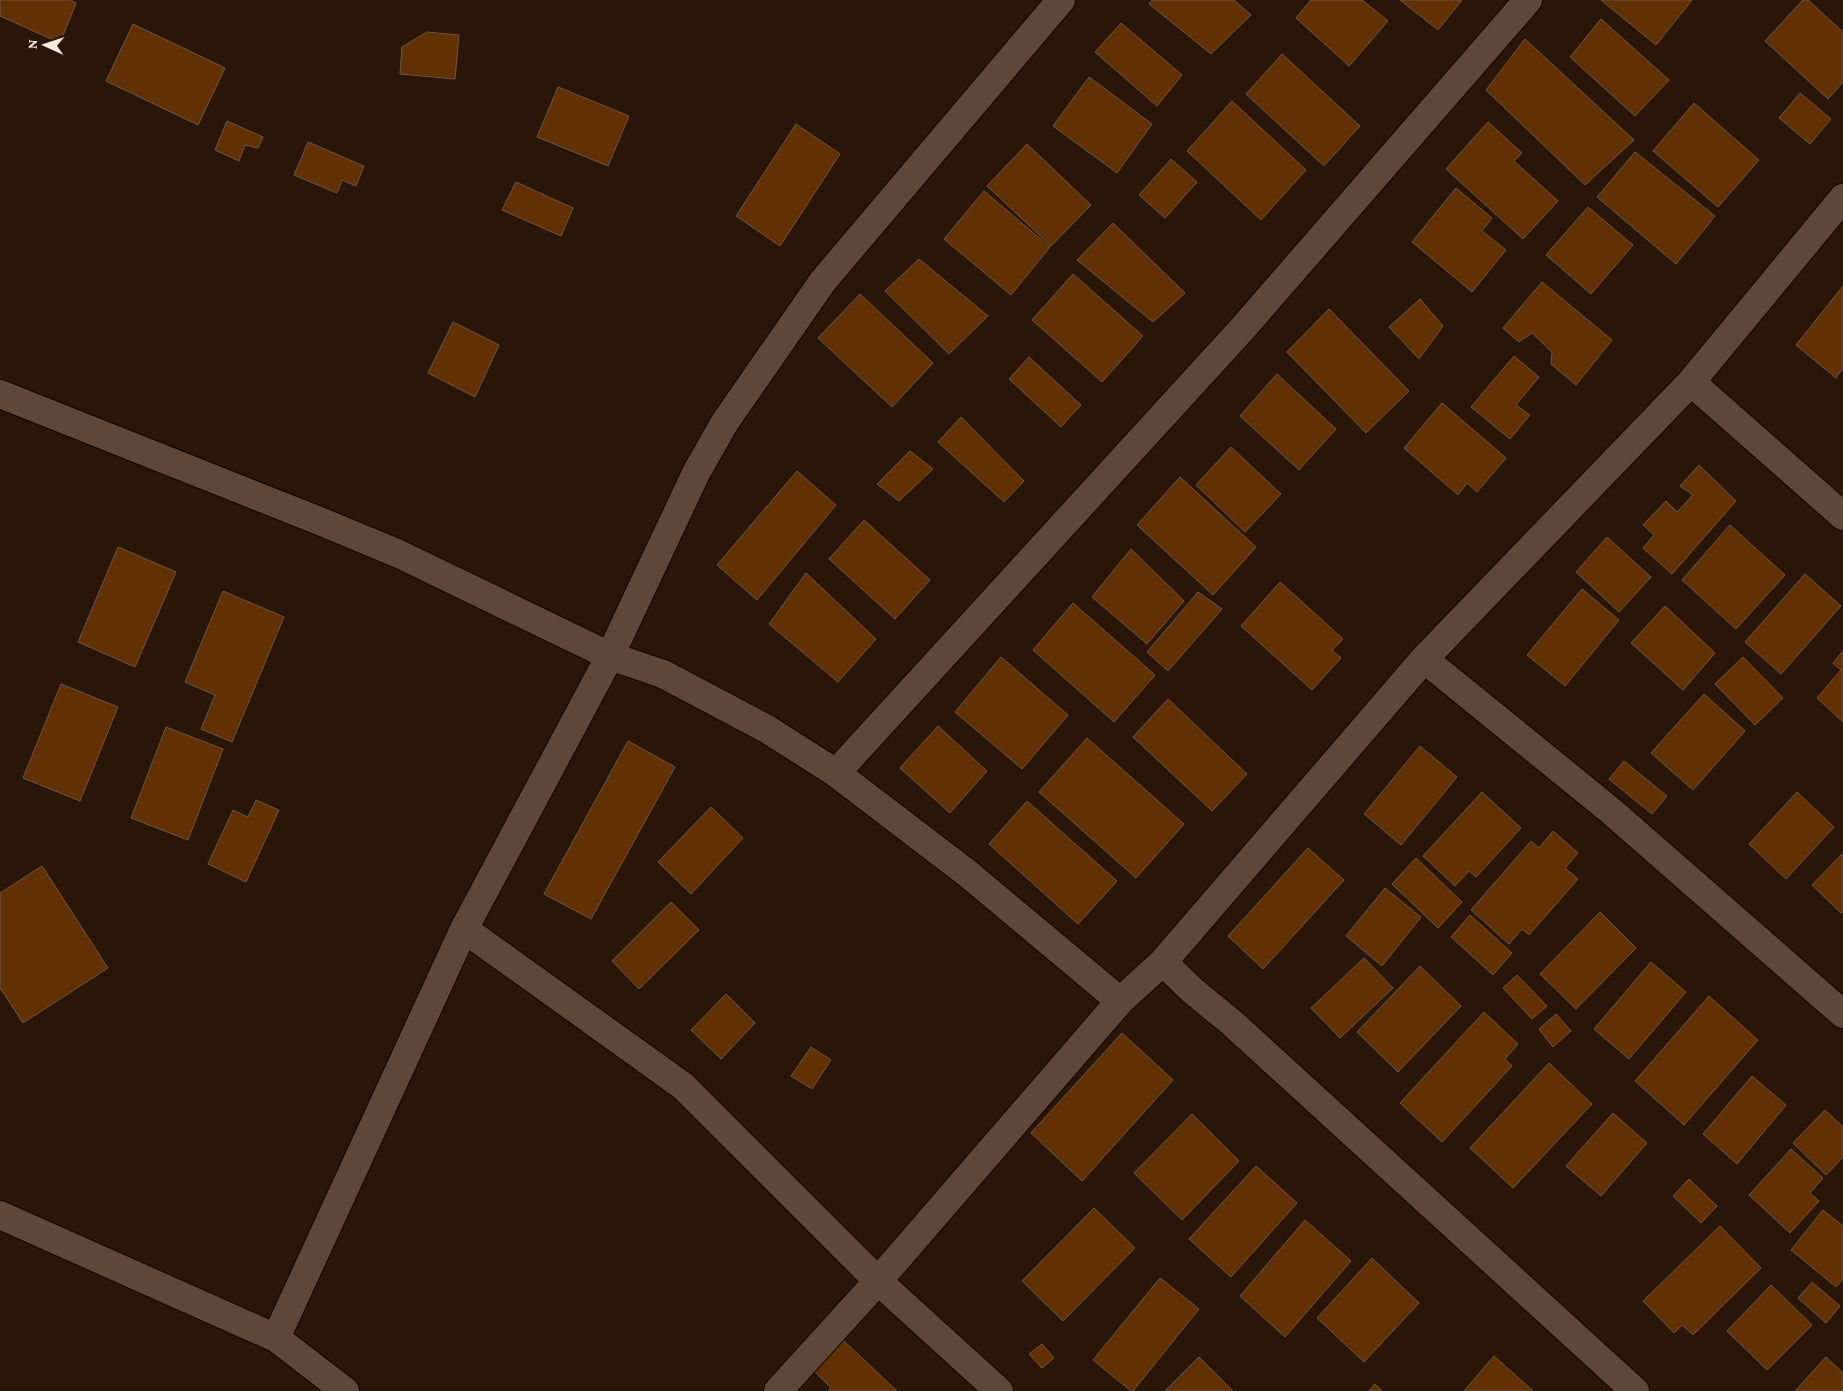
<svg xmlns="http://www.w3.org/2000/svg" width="1843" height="1391" font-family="'Crimson Pro',serif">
  <rect width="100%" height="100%" fill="#2a1608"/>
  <path fill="#613003" stroke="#6d5646" d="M0 0H70L76 3 60 43 0 16Z
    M1152 0H1234L1251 15 1211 54 1149 4Z
    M1311 0H1362L1388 21 1349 66 1296 18Z
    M1400 0H1462L1438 30Z
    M1601 0H1692L1656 45Z
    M1803 0H1808L1843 32V82L1828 99 1765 41Z
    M1601 19 1669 80 1635 116 1570 57Z
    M1121 23 1182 75 1157 106 1095 52Z
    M133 24 225 68 198 125 106 81Z
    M427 32 459 35 455 79 400 74 402 47Z
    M1525 39 1634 140 1585 185 1486 90Z
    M1282 54 1360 126 1324 166 1246 94Z
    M1089 77 1152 124 1117 173 1053 126Z
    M558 87 629 116 608 166 537 137Z
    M1800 93 1831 119 1810 144 1779 118Z
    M1232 101 1306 170 1261 220 1187 151Z
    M1694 103 1759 160 1718 207 1653 151Z
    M227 121 263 137 258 148 245 145 239 161 215 150Z
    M1488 122 1522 153 1514 161 1558 201 1523 239 1446 169Z
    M796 124 840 154 780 246 736 216Z
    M308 142 364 166 356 186 342 180 337 193 294 175Z
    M1027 144 1091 205 1051 246 987 186Z
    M1635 152 1715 216 1676 264 1597 197Z
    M1171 159 1197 182 1165 218 1139 195Z
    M516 182 573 208 561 236 502 210Z
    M1456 188 1492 218 1482 231 1506 250 1472 292 1412 242Z
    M984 191 1050 247 1011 295 944 239Z
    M1588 207 1633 245 1591 294 1546 255Z
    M1113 223 1185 293 1153 322 1077 260Z
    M919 259 988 316 949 354 885 291Z
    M1073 274 1143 336 1102 382 1032 320Z
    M1542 282 1612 340 1576 385 1551 364 1552 352 1532 333 1519 342 1503 328Z
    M1843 286V368L1836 378 1796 345Z
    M860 294 933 363 892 407 818 338Z
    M1420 299 1443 326 1419 359 1389 327Z
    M1329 309 1409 391 1366 433 1287 352Z
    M453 322 499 345 475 397 428 373Z
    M1514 356 1539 377 1516 405 1530 415 1510 439 1471 407Z
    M1029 357 1081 405 1061 427 1009 379Z
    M1277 374 1336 429 1299 470 1240 416Z
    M1442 403 1506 458 1477 492 1467 483 1458 495 1404 448Z
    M961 417 1024 481 1004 502 938 442Z
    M1231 447 1281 494 1245 532 1196 485Z
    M910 451 933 469 899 501 877 484Z
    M1699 465 1736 501 1672 574 1643 548 1654 535 1643 525 1666 501 1677 512 1693 495 1680 486Z
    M797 471 836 505 757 600 717 565Z
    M1180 477 1256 547 1213 595 1137 525Z
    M864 520 930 580 895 619 829 559Z
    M1730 525 1785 575 1736 629 1682 580Z
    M1607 537 1651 577 1619 612 1576 572Z
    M118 547 176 572 135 667 78 642Z
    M1131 549 1184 601 1147 644 1092 597Z
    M806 573 876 639 838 682 769 624Z
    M1805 574 1841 606 1781 674 1745 642Z
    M1280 582 1343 639 1332 650 1341 658 1312 690 1241 626Z
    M1582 589 1619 620 1565 686 1527 655Z
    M223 591 284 617 232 742 201 729 215 695 185 682Z
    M1198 592 1222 609 1168 671 1147 652Z
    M1073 603 1155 675 1114 722 1033 650Z
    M1665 606 1715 653 1683 690 1631 643Z
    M1843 651V722L1817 698 1841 670 1833 663Z
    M1001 657 1068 715 1022 769 955 712Z
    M1743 657 1783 698 1755 725 1715 684Z
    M61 684 118 707 80 801 23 778Z
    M1704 694 1745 731 1693 790 1651 753Z
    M1168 699 1247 774 1212 811 1133 737Z
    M938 726 987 771 950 813 900 768Z
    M166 727 223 749 188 840 131 818Z
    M1087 738 1184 824 1136 878 1039 792Z
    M628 741 675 767 591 919 544 894Z
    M1420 746 1457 777 1401 845 1364 814Z
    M1624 761 1667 796 1652 814 1609 779Z
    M1482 792 1521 828 1476 877 1469 871 1455 886 1423 856Z
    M1797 792 1834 827 1786 879 1749 844Z
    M256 800 279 810 246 882 208 864 233 810 248 817Z
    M1027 801 1117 881 1078 924 989 844Z
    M711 807 743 838 691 894 658 862Z
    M1553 831 1578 853 1565 868 1578 879 1529 935 1522 929 1509 944 1471 910 1531 841 1539 848Z
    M1308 848 1344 880 1263 969 1228 936Z
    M1843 853V912L1841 913 1812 885Z
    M1416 858 1462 902 1438 928 1392 884Z
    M42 866 108 968 23 1023 1 989H0V893Z
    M1385 888 1421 917 1382 966 1346 936Z
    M671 902 699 930 639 989 612 961Z
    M1600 912 1636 948 1576 1009 1540 974Z
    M1470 915 1512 953 1493 975 1451 937Z
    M1364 958 1393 988 1340 1038 1311 1008Z
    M1651 962 1686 992 1629 1059 1594 1029Z
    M1420 966 1461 1006 1398 1072 1357 1032Z
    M1517 975 1547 1006 1532 1019 1503 988Z
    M726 994 755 1023 721 1059 691 1030Z
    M1709 996 1758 1040 1684 1125 1635 1081Z
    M1484 1012 1518 1044 1505 1059 1512 1066 1442 1142 1400 1103Z
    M1556 1014 1571 1031 1553 1047 1539 1029Z
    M1122 1033 1173 1080 1082 1181 1031 1133Z
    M811 1047 831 1060 812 1089 791 1076Z
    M1549 1063 1592 1104 1513 1188 1470 1148Z
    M1752 1076 1786 1105 1737 1164 1703 1134Z
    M1825 1110 1843 1127V1157L1826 1175 1793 1143Z
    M1613 1113 1647 1143 1601 1196 1566 1166Z
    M1192 1114 1239 1161 1182 1220 1134 1173Z
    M1791 1149 1823 1178 1810 1193 1819 1201 1790 1233 1749 1195Z
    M1256 1166 1297 1203 1231 1277 1189 1239Z
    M1689 1179 1717 1206 1701 1223 1673 1196Z
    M1094 1208 1135 1248 1063 1321 1022 1281Z
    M1823 1210 1843 1226V1279L1836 1287 1791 1250Z
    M1305 1220 1351 1261 1285 1337 1240 1296Z
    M1720 1226 1761 1268 1693 1335 1682 1325 1674 1333 1643 1301Z
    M1372 1258 1419 1303 1364 1362 1317 1318Z
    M1160 1278 1199 1309 1133 1391H1131L1093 1360Z
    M1812 1282 1840 1306 1826 1323 1798 1298Z
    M1771 1285 1812 1325 1767 1370 1727 1331Z
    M843 1340 897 1391H828L831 1388 814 1371Z
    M1042 1344 1054 1358 1042 1368 1029 1354Z
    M1494 1356 1533 1391H1464Z
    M1199 1357 1233 1391H1165Z
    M1826 1357 1843 1373V1391H1795Z
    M1375 1384 1382 1391H1369Z"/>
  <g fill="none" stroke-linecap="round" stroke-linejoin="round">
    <defs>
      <path id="street" d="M1691 382 1843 516
        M0 394 322 522 399 554 610 656 663 674 767 729 836 773 967 873 1120 1001
        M1424 659 1611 811 1843 1014
        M836 773 1243 328 1528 0
        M464 929 683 1086 878 1281 999 1391
        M1163 962 1193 991 1231 1022 1635 1391
        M0 1215 276 1338 345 1391
        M276 1338 464 929 610 656 696 473 725 422 823 281 1061 0
        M778 1391 878 1281 1120 1001 1163 962 1424 659 1691 382 1843 198"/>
    </defs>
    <use href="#street" stroke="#110300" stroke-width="30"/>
    <use href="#street" stroke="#5e4738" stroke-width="28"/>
  </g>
  <g transform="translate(45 45) rotate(273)" stroke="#2a1608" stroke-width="4" paint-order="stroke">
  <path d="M0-4L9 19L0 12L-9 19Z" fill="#f8e9e0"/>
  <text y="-8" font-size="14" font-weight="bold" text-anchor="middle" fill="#f8e9e0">N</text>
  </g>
</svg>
